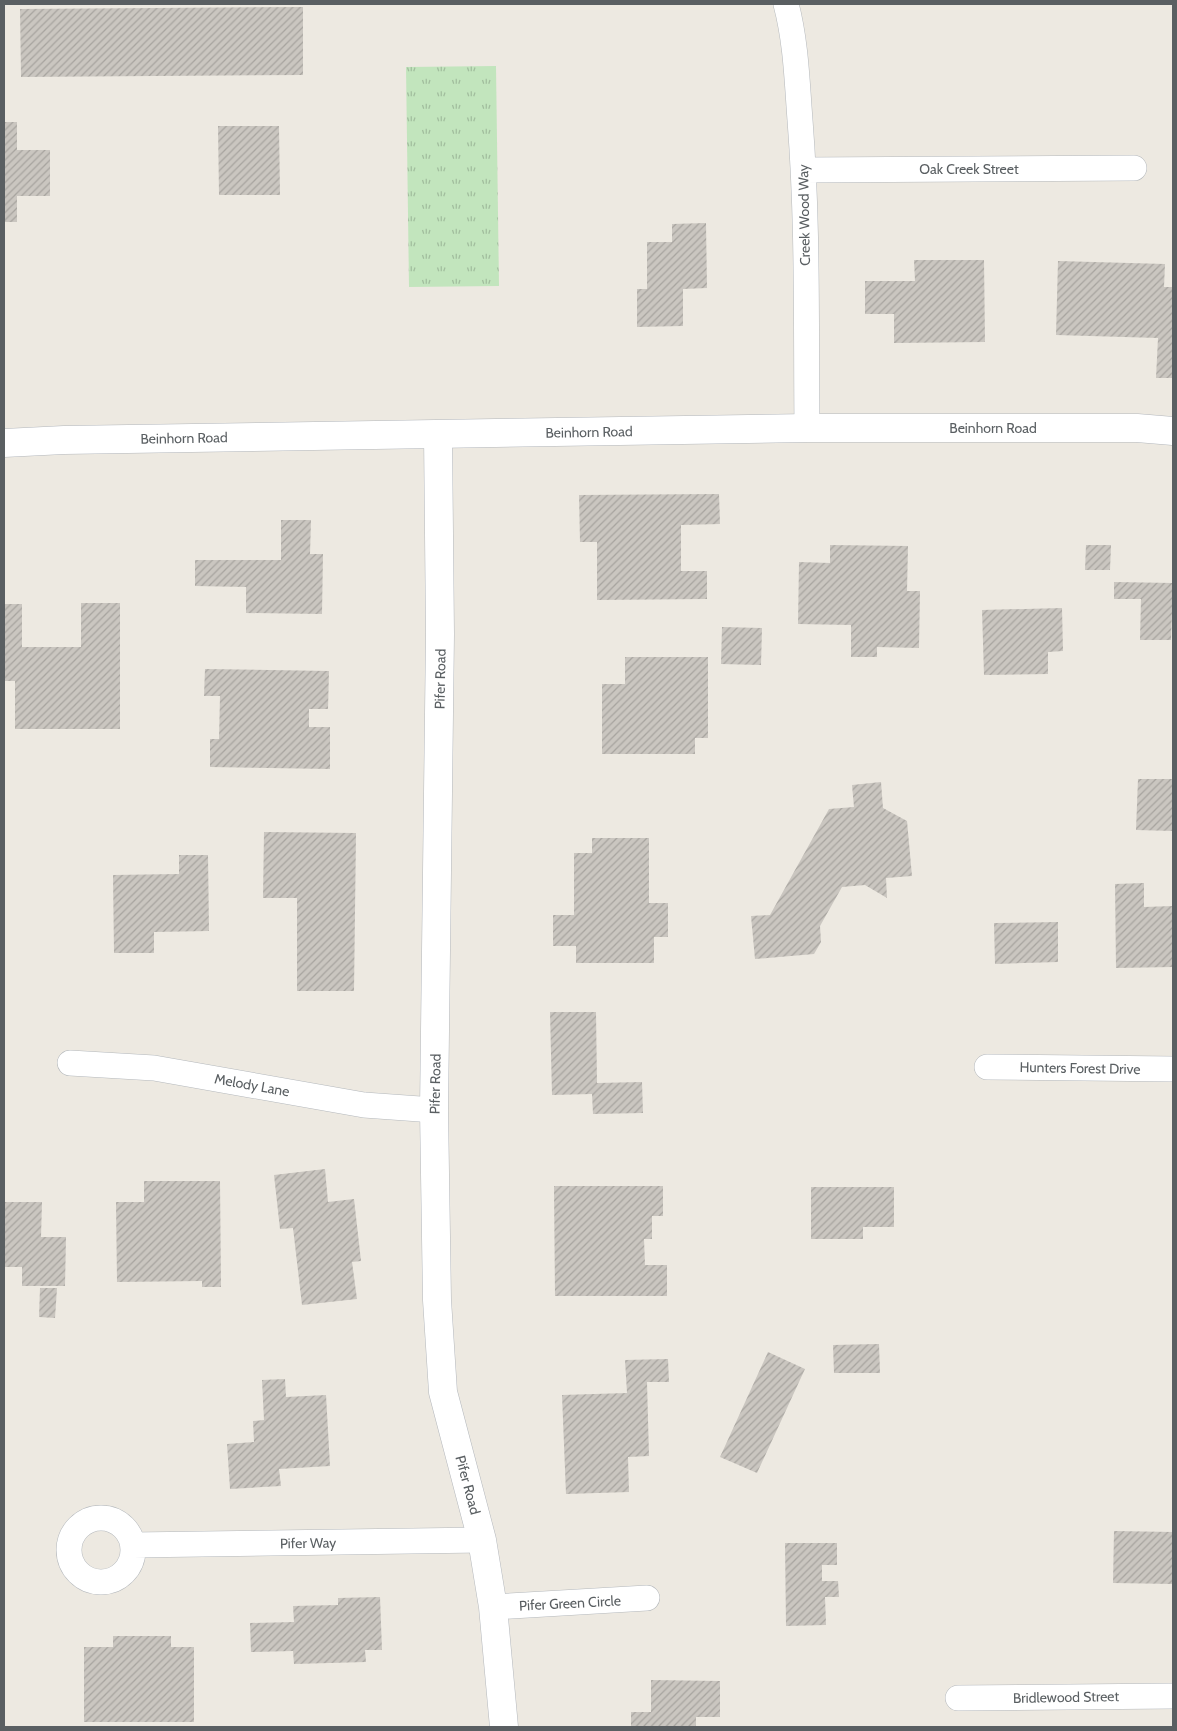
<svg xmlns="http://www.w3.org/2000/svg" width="1177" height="1731" font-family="Cabin,sans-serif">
  <defs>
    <pattern id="grass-tufts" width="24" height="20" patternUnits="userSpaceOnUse" patternTransform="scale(1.25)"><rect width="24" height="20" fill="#c2e5bd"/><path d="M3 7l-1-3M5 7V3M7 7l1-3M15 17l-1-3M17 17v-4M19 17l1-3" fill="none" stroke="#a1bd9d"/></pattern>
    <pattern id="building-hatch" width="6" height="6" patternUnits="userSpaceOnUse" patternTransform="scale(1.25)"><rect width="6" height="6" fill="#cac6c0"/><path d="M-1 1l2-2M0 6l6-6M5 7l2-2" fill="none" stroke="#a7a49f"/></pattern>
  </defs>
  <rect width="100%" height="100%" fill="#ede9e1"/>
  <path fill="url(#grass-tufts)" d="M496 66 499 286 409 287 406 67Z"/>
  <path fill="url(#building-hatch)" d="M303 7V75L21 77 20 9Z
    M4 122H17V150H50V196H17V222H4Z
    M218 126H279L280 195H219Z
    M706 223 707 288 683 289V326L637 327V289H647V242H672V224Z
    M914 260H984L985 342 894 343V314H865V281H915Z
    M1058 261 1165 264 1164 287H1173V378H1156L1158 338 1056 335Z
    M719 494 720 524 681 525V571H707V599L597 600V542H580L579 495Z
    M281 520H311L310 554H323L322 614 246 613V587L195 586V560H281Z
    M830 545 908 546 907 591H920L919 648 877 647V657H851V625L798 624 799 562 830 563Z
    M1086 545H1111L1110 570H1085Z
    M1114 582 1173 583 1171 640H1140L1141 599H1114Z
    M81 603H120V729H15V681H4V604H22V647H81Z
    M1062 608 1063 651 1048 652V674L984 675 982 610Z
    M722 627 762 628 761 665 721 664Z
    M625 657H708V738H695V754H602V684H625Z
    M205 669 329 671 328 709H309V727H330V769L210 767V739H219L220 696H204Z
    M1138 779H1173V831L1136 830Z
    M881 782 883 808 907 821 912 876 886 878 887 898 865 885 842 887 820 926 821 942 814 954 755 959 751 916 770 915 829 809 854 807 852 785Z
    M264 832 356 833 354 991H297V898H263Z
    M592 838H649V903H668V937H654V963H576V946H553V915H574V853H592Z
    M179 855H208L209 931 154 932V953H114L113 875 179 874Z
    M1144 883V907L1173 906V967L1116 968 1115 884Z
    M1058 922V962L995 964 994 923Z
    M550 1012H596L597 1083 642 1082 643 1113 593 1114 592 1094 552 1095Z
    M325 1169 328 1202 354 1199 361 1261 352 1262 357 1299 302 1305 293 1228 280 1229 274 1175Z
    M144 1181H220L221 1287H202V1281L117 1282 116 1202H144Z
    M554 1186H663V1216H652V1239H644L645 1265H667V1296H555Z
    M811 1187H894V1227H863V1239H811Z
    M4 1202H42L41 1237H66L65 1286H22V1267H4Z
    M40 1288H57L55 1318 39 1317Z
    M879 1344 880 1373H834L833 1345Z
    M768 1352 805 1369 757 1473 720 1457Z
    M668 1359 669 1382H647L649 1456 628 1457 629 1492 566 1494 562 1395 627 1393 625 1360Z
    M285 1379 286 1397 326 1395 330 1466 279 1469 281 1486 230 1489 227 1444 254 1442 253 1421 264 1420 262 1380Z
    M1114 1531 1173 1532V1584L1113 1583Z
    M785 1543H837V1565H822V1581H838L839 1597H825L826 1625 786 1626Z
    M380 1597 382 1650H365L366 1662 294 1664 293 1651 251 1652 250 1623 294 1622 293 1606 338 1605V1598Z
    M113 1636H171V1647H194V1722H84V1647H113Z
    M651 1680 720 1681V1717H696V1727H631V1712H651Z"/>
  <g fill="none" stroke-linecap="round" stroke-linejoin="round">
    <defs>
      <path id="street" d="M786 4C796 42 797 81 800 120 808 222 806 325 807 428
        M804 170 1134 168
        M70 1063 154 1068 364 1105 434 1110
        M987 1067 1173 1069
        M69 1550a32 32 0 1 1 64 0a32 32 0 1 1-64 0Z
        M133 1545 482 1540
        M493 1607 647 1598
        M958 1698 1173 1696"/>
      <path id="secondary" d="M438 434 440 634 434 1110 437 1300 443 1392 482 1540 493 1607 504 1727
        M4 443 64 440 807 428H1137L1173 431"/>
    </defs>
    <use href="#street" stroke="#b4b8bc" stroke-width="26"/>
    <use href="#secondary" stroke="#b3b7bc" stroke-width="29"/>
    <use href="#street" stroke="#fff" stroke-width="25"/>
    <use href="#secondary" stroke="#fff" stroke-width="28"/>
  </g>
  <g text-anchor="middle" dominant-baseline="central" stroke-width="5" stroke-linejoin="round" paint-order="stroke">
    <g font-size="14" fill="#5a5f62" stroke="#fff">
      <text x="969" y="169">Oak Creek Street</text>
      <text transform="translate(804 215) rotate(-91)">Creek Wood Way</text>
      <text x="993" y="428">Beinhorn Road</text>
      <text transform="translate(589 432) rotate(-1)">Beinhorn Road</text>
      <text transform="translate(184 438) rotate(-1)">Beinhorn Road</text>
      <text transform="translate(440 679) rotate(-89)">Pifer Road</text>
      <text transform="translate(1080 1068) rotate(1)">Hunters Forest Drive</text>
      <text transform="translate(435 1084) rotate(-89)">Pifer Road</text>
      <text transform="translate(252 1085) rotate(10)">Melody Lane</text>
      <text transform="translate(468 1485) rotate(75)">Pifer Road</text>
      <text transform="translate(308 1543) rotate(-1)">Pifer Way</text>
      <text transform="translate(570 1603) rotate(-3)">Pifer Green Circle</text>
      <text transform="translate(1066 1697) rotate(-1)">Bridlewood Street</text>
    </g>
  </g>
  <rect width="1177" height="1731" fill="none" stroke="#5a5f62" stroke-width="10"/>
</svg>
